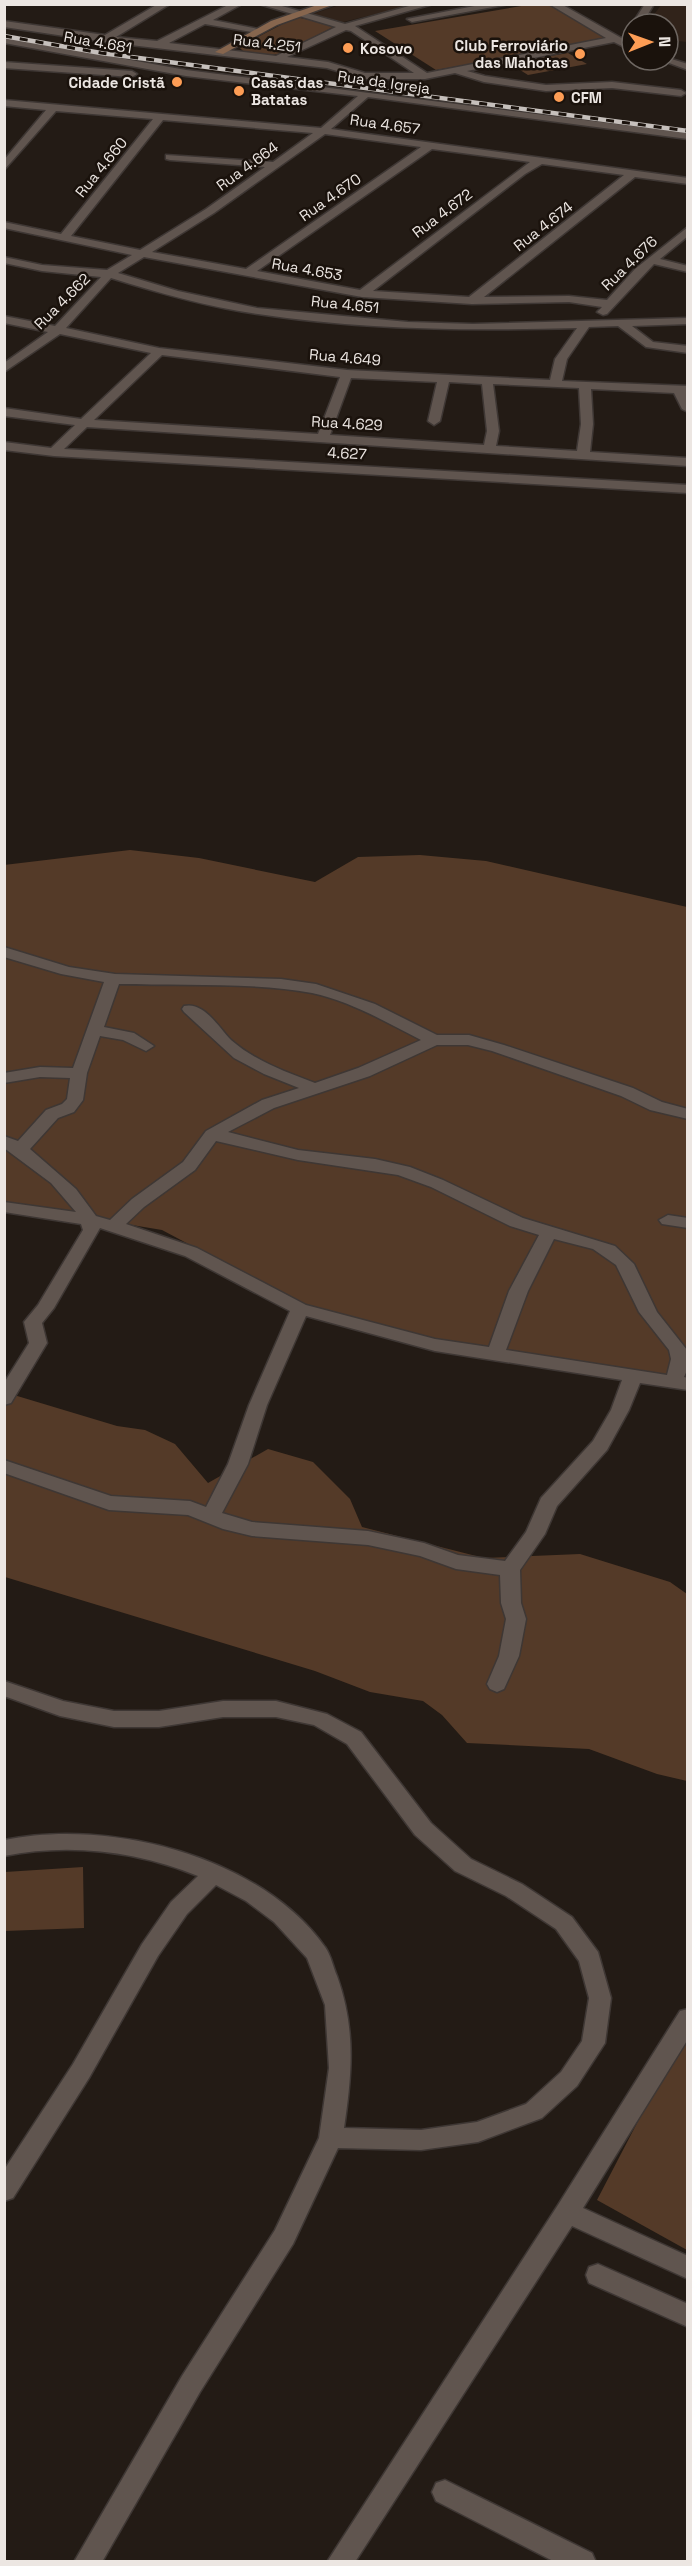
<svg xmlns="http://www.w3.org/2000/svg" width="692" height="2566" font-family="'Space Grotesk',sans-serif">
  <rect width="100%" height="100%" fill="#231b15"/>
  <path fill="#31231a" d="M339 5H413L343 22 313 14Z
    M661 5H687V42L668 40V24H647Z"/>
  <path fill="#543a28" d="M547 4 608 39 436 70 375 31 527 5Z
    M296 17 333 25 330 26 333 27 283 53 272 55 243 51 239 47Z
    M568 53 587 64 528 75 509 63Z
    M130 850 199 858 315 882 358 857 420 855 486 861 687 907V1380L443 1341 305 1306 162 1230 5 1204 4 865Z
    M4 1392 117 1426 145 1430 175 1444 208 1483 268 1449 313 1462 350 1499 362 1527 484 1558 580 1554 670 1582 687 1594V1781L657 1774 589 1749 467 1743 442 1715 423 1701 370 1692 315 1671 5 1577Z
    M83 1867 84 1928 5 1931V1872Z
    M687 2027V2250L597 2200Z"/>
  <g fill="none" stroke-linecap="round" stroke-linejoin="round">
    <defs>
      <path id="street" d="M158 4H170L116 37 157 41 230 4H242L213 20 258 29V33L205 24 169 43 276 56 336 27 259 4H275L345 24 409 6 433 4 355 26 427 73 606 38 549 4H561L632 44V51L614 42 467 71 485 76 546 85 612 82 681 90 686 93 681 96 612 88 546 91 484 82 455 73 425 79H364L327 68 105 42 4 27V21L105 35ZM346 30 351 31 414 73H365L328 62 287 57Z
        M485 4H509L412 22 407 19Z
        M645 4H654L642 24H632Z
        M4 37 186 70 688 133V139L368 97 331 129 688 178V184L635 177 484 297 569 296 607 300 635 269 688 227V236L660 259 688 266V272L654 264 607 314 603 315 597 312 602 307 569 302 472 304 362 297 144 257 118 273 178 291 257 308 408 322 473 324 688 318V324L632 326 653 342 688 346V353L646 347 618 326 589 327 567 359 562 381 688 386V412L682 409 674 393 591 389 593 424 590 452 688 458V466L87 427 64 449 688 485V493L54 456 4 450V442L51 448 75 425 4 416V408L81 419 151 353 60 334 4 372V363L48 332 4 323V316L55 326 101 277 42 271 4 263V257L42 265 107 270 132 255 4 228V222L61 234 153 119 56 111 4 170V160L46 110 4 106V100L321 128 358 96 186 76 4 43ZM163 120 313 133 273 162 166 155V159L170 160 265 167 206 209 140 250 71 236ZM325 134 421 147 246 269 152 252 214 213ZM432 149 530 162 360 290 257 271ZM542 164 624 175 469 297 373 291 525 174ZM111 278C159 293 208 307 258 314 364 330 470 331 577 328L555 359 550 380 347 370 159 348 66 328ZM162 355 340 377 318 434 94 420ZM351 378 437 382 428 421 434 425 440 421 449 382 482 384 487 431 484 445 330 435ZM493 384 579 388 581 424 577 451 496 446 499 431Z
        M668 58 688 64V70L661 60H668Z
        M4 62 132 71 137 74 132 77 4 68Z
        M4 947 69 967 115 974 281 979 316 984 375 1004 437 1035H469L504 1045 633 1088 662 1102 688 1109V1119L650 1110 621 1096 492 1051 468 1045H437L370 1076 274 1108 228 1132 298 1150 375 1159 410 1167 443 1180 523 1218 615 1246 634 1264 657 1312 687 1350 688 1368 684 1377 688 1378V1390L640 1383 629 1410 607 1450 557 1506 545 1534 520 1570 521 1603 526 1619 519 1656 504 1689 497 1692 490 1689 487 1684 499 1656 506 1619 501 1603 500 1575 456 1569 420 1556 368 1545 252 1536 223 1529 188 1515 109 1510 4 1473V1460L111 1496 190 1501 206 1507 228 1464 249 1405 290 1311 185 1256 100 1228 54 1308 42 1323 47 1343 11 1403 4 1405V1383L29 1343 24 1322 38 1305 83 1230 81 1224 4 1212V1202L76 1212 51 1183 4 1148V1136L18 1141 46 1110 62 1104 67 1099 70 1078 40 1077 4 1083V1073L40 1067 73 1068 104 982 61 974 4 957ZM119 984C179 986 254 982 312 993 350 1001 386 1022 421 1040L358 1068 315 1083C286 1072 255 1061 231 1040 219 1028 204 1001 184 1006L182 1009 184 1012 234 1058 264 1074 299 1088 262 1100 206 1131 183 1162 132 1199 110 1220 96 1216 76 1189 30 1149 58 1118 74 1112 83 1100 87 1073 100 1036 123 1040 146 1051 154 1046 134 1033 104 1027ZM216 1141 298 1160 398 1175 431 1187 510 1226 539 1235 509 1291 489 1347 435 1339 306 1305 197 1248 126 1224 144 1207 195 1170ZM554 1239 593 1249 616 1265 639 1312 669 1350 671 1359 667 1375 506 1350 528 1291ZM306 1316 435 1351 622 1380 611 1410 593 1441 541 1498 526 1532 505 1561 458 1555 424 1543 368 1531 252 1522 222 1513 248 1464 267 1405Z
        M668 1215 688 1218V1228L662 1224 659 1220Z
        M4 1681 63 1701 114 1711H159L223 1701H276L327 1714 361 1732 431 1823 471 1859 522 1884 572 1917 598 1952 611 1998 605 2043 577 2086 542 2118 478 2142 421 2150 338 2148 293 2244 200 2392 102 2562H74L182 2376 275 2230 319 2138 329 2068 325 2005 307 1958 274 1922 246 1901 216 1885 187 1914 158 1956 89 2078 13 2198 4 2201V2170L73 2064 142 1944 171 1902 198 1876C137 1851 69 1843 4 1856V1840C109 1818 261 1856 325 1947 331 1955 333 1967 337 1976 356 2029 352 2074 344 2128L421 2130 477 2122 526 2104 561 2072 582 2041 589 1998 579 1961 556 1929 506 1896 455 1871 415 1835 347 1744 314 1725 276 1717H223L159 1727H114L60 1716 4 1696Z
        M688 2009V2039L583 2208 688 2256V2279L572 2226 355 2562H327L558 2205 680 2011Z
        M598 2264 688 2304V2327L589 2283 586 2275 589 2267Z
        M445 2480 592 2553 596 2562H555L436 2501 432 2492 436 2483Z"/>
      <path id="secondary" d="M320 4H335L277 25 223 54 215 52 271 21Z"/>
    </defs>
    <use href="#street" stroke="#3e3734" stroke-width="3"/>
    <use href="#secondary" stroke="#3e3734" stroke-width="3"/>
    <use href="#street" fill="#60554f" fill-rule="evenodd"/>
    <use href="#secondary" fill="#87664e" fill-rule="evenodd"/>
    <defs>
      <path id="rail" d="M4 36 101 53 688 131"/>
    </defs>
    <use href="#rail" stroke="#c6c0bc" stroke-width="4.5"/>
    <use href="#rail" stroke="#1a120c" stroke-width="3" stroke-dasharray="8" stroke-linecap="butt"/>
  </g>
  <g fill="#fd9d55" stroke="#1a120c" stroke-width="2">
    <circle cx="348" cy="48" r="6"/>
    <circle cx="580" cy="54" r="6"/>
    <circle cx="177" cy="82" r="6"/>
    <circle cx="239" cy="91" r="6"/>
    <circle cx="559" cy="97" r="6"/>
  </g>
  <g text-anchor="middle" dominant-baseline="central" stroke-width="5" stroke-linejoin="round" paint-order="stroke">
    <g font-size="15" fill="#ece6e2" stroke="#1a120c">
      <text transform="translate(98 42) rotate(10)">Rua 4.681</text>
      <text transform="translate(267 43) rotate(7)">Rua 4.251</text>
      <text transform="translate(384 82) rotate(8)">Rua da Igreja</text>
      <text transform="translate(385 124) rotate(8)">Rua 4.657</text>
      <text transform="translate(247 166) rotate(-36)">Rua 4.664</text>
      <text transform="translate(101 167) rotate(-51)">Rua 4.660</text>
      <text transform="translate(330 197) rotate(-35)">Rua 4.670</text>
      <text transform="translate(442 213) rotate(-37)">Rua 4.672</text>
      <text transform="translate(543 226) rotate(-38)">Rua 4.674</text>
      <text transform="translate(629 263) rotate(-44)">Rua 4.676</text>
      <text transform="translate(307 269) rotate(10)">Rua 4.653</text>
      <text transform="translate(62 301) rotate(-45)">Rua 4.662</text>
      <text transform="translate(345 304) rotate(6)">Rua 4.651</text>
      <text transform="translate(345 357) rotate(5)">Rua 4.649</text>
      <text transform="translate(347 423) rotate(3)">Rua 4.629</text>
      <text transform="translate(347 453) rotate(3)">4.627</text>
    </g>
    <g font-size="15" font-weight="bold" fill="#ece6e2" stroke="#1a120c" text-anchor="start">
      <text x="568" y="45" text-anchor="end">Club Ferroviário<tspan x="568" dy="17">das Mahotas</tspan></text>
      <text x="360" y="48">Kosovo</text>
      <text x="165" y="82" text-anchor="end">Cidade Cristã</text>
      <text x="251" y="82">Casas das<tspan x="251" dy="17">Batatas</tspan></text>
      <text x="571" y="97">CFM</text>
    </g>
  </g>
  <rect width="692" height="2566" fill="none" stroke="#ece6e2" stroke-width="12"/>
  <g transform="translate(650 42) rotate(89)"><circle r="28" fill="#1a120c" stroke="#6e6762" stroke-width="1.5"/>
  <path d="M0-4.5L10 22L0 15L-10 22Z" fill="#fd9d55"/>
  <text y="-9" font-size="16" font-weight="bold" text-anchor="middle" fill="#ece6e2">N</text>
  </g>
</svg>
